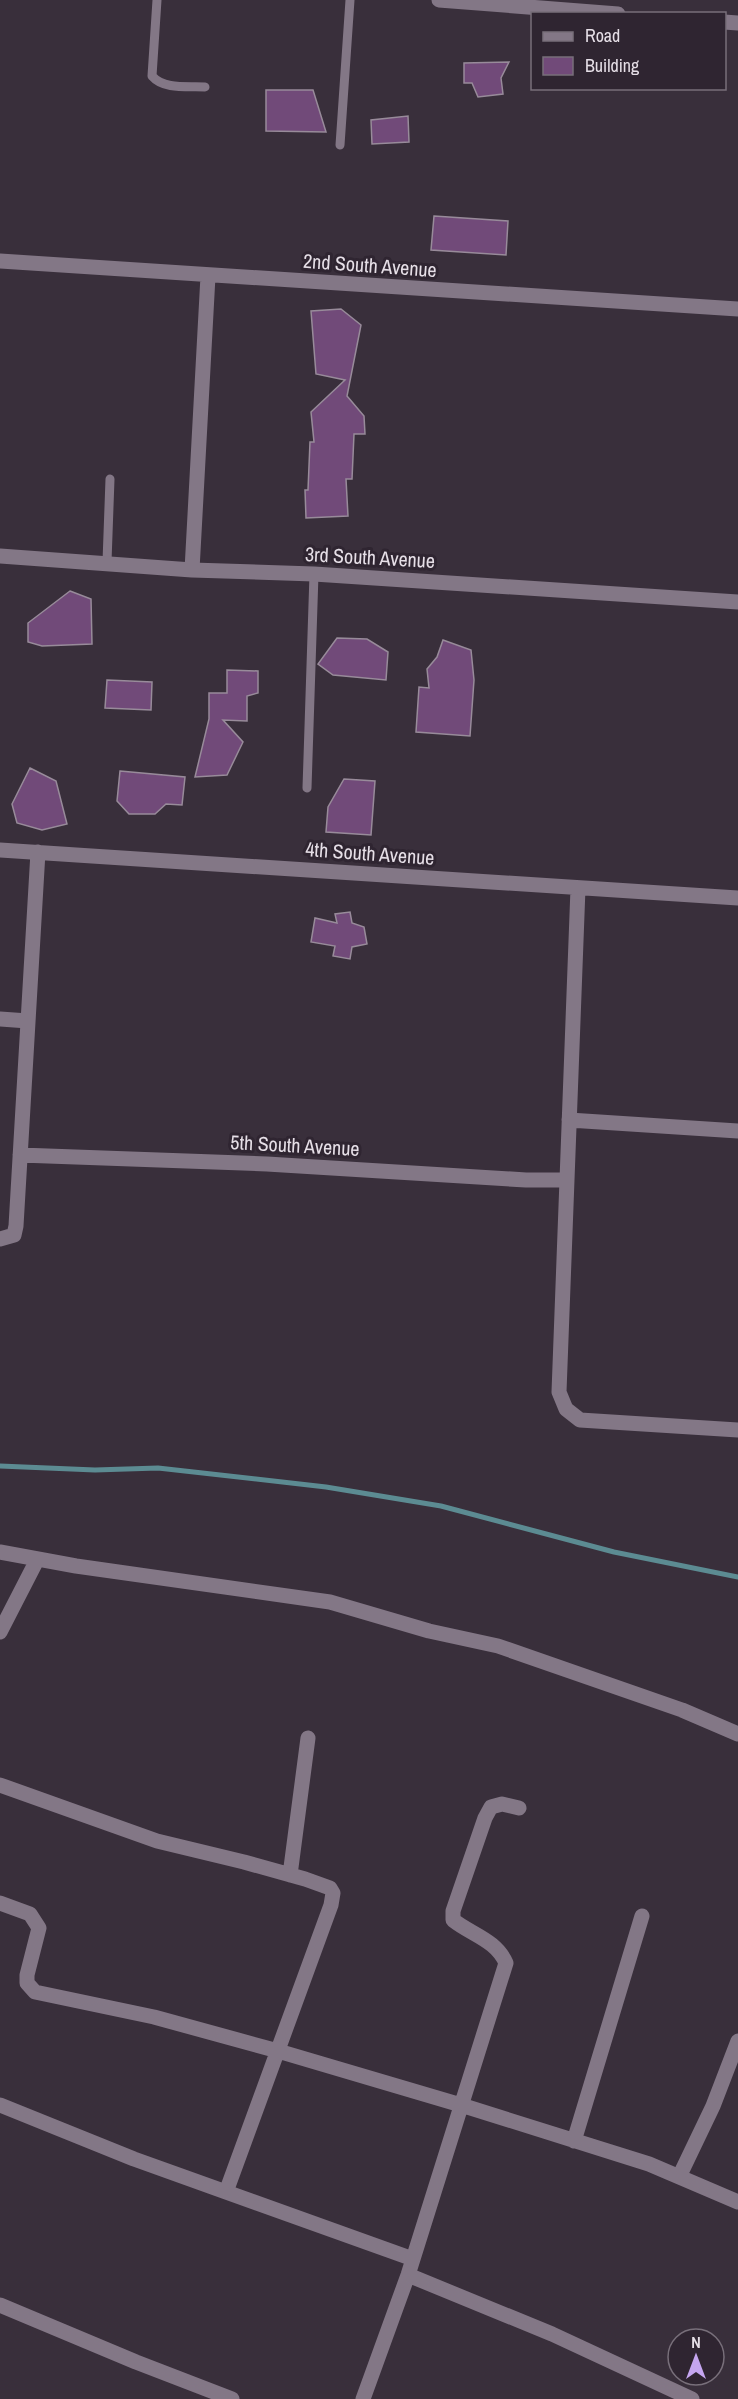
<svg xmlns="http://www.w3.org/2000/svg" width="738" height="2399" font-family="'Archivo Narrow',sans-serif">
  <rect width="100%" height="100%" fill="#392f3b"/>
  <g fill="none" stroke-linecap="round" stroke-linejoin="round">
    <path stroke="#5c8b92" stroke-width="5" d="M0 1466 95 1470 158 1468 326 1487 441 1506 614 1552 738 1577"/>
  </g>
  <path fill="#714a79" stroke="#988b9a" stroke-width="1.5" d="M509 62 501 78 503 94 478 97 472 83H464V63Z
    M266 90H313L326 132 266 131Z
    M408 116 409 142 372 144 371 120Z
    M434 216 508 221 506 255 431 250Z
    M341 309 361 325 347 396 364 416 365 434H354L352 479H346L348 516 306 518 305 490H308L310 442H314L311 412 345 380 316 374 311 311Z
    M70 591 91 599 92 644 42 646 28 642V623Z
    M337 638 367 639 388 652 386 680 333 675 318 664Z
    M443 640 471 650 474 680 470 736 416 732 419 687 429 688 427 669 437 657Z
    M227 670 258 671V693L247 696V721L223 720 243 742 227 775 195 777 209 719V693H227Z
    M107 680 152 682 151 710 105 708Z
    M30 768 56 781 67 824 42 830 17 823 12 804Z
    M120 771 185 777 182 805 166 804 155 814H129L117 801Z
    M344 779 375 781 371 835 326 832 328 807Z
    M350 912 352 923 364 927 367 944 352 947 350 959 333 956 335 946 311 942 315 918 337 923 335 914Z"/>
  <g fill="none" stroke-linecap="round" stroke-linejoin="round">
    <path stroke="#837786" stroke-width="9" d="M157 0 152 76C164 90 188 86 205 87
      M340 145 350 0
      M107 562 110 479
      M307 788 314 574"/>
    <path stroke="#837786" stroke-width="15" d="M439 0 618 14
      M724 22 738 23
      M0 261 738 309
      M0 556 192 570 314 574 738 602
      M192 570 208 276
      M0 850 738 898
      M578 888 559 1392 566 1409 580 1420 738 1430
      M0 1019 28 1021
      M569 1120 738 1131
      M20 1155 267 1164 526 1180H567
      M0 1239 14 1235 16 1226 38 852
      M0 1552 76 1566 330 1602 429 1631 498 1646 682 1710 738 1734
      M0 1632 37 1560
      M0 1785 157 1841 244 1862 305 1879 330 1888 333 1893 331 1905 226 2192
      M290 1875 308 1738
      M0 1903 30 1914 39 1928 27 1975V1983L35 1992 154 2017 278 2051 461 2105 649 2164 738 2202
      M0 2105 134 2159 413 2259
      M574 2141 642 1916
      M679 2177 713 2106 738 2041
      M408 2275 552 2334 692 2399
      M0 2305 136 2362 232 2399
      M363 2399 408 2275 506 1963C496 1940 472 1935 453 1920V1911L485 1818 491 1807 502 1804 519 1808"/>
  </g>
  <g text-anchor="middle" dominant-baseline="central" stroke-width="6" stroke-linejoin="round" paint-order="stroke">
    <g font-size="20" fill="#e6dfe7" stroke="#2f2531">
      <text transform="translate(370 265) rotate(4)">2nd South Avenue</text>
      <text transform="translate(370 557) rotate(3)">3rd South Avenue</text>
      <text transform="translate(370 853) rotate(4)">4th South Avenue</text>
      <text transform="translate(295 1145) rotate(3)">5th South Avenue</text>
    </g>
  </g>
  <rect x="531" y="12" width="195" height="78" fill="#2f2531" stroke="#786f7a" stroke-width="1.5"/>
  <rect x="543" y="32" width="30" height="9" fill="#837786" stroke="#786f7a" stroke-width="1.5"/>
  <text x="585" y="42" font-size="18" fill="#e6dfe7">Road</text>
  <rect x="543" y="57" width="30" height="18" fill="#714a79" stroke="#786f7a" stroke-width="1.5"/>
  <text x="585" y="72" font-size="18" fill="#e6dfe7">Building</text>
  <g transform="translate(696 2357)"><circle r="28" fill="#2f2531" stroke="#786f7a" stroke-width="1.5"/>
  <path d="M0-4.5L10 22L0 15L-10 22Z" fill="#c5a6f0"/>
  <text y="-9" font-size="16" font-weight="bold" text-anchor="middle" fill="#e6dfe7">N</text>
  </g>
</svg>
